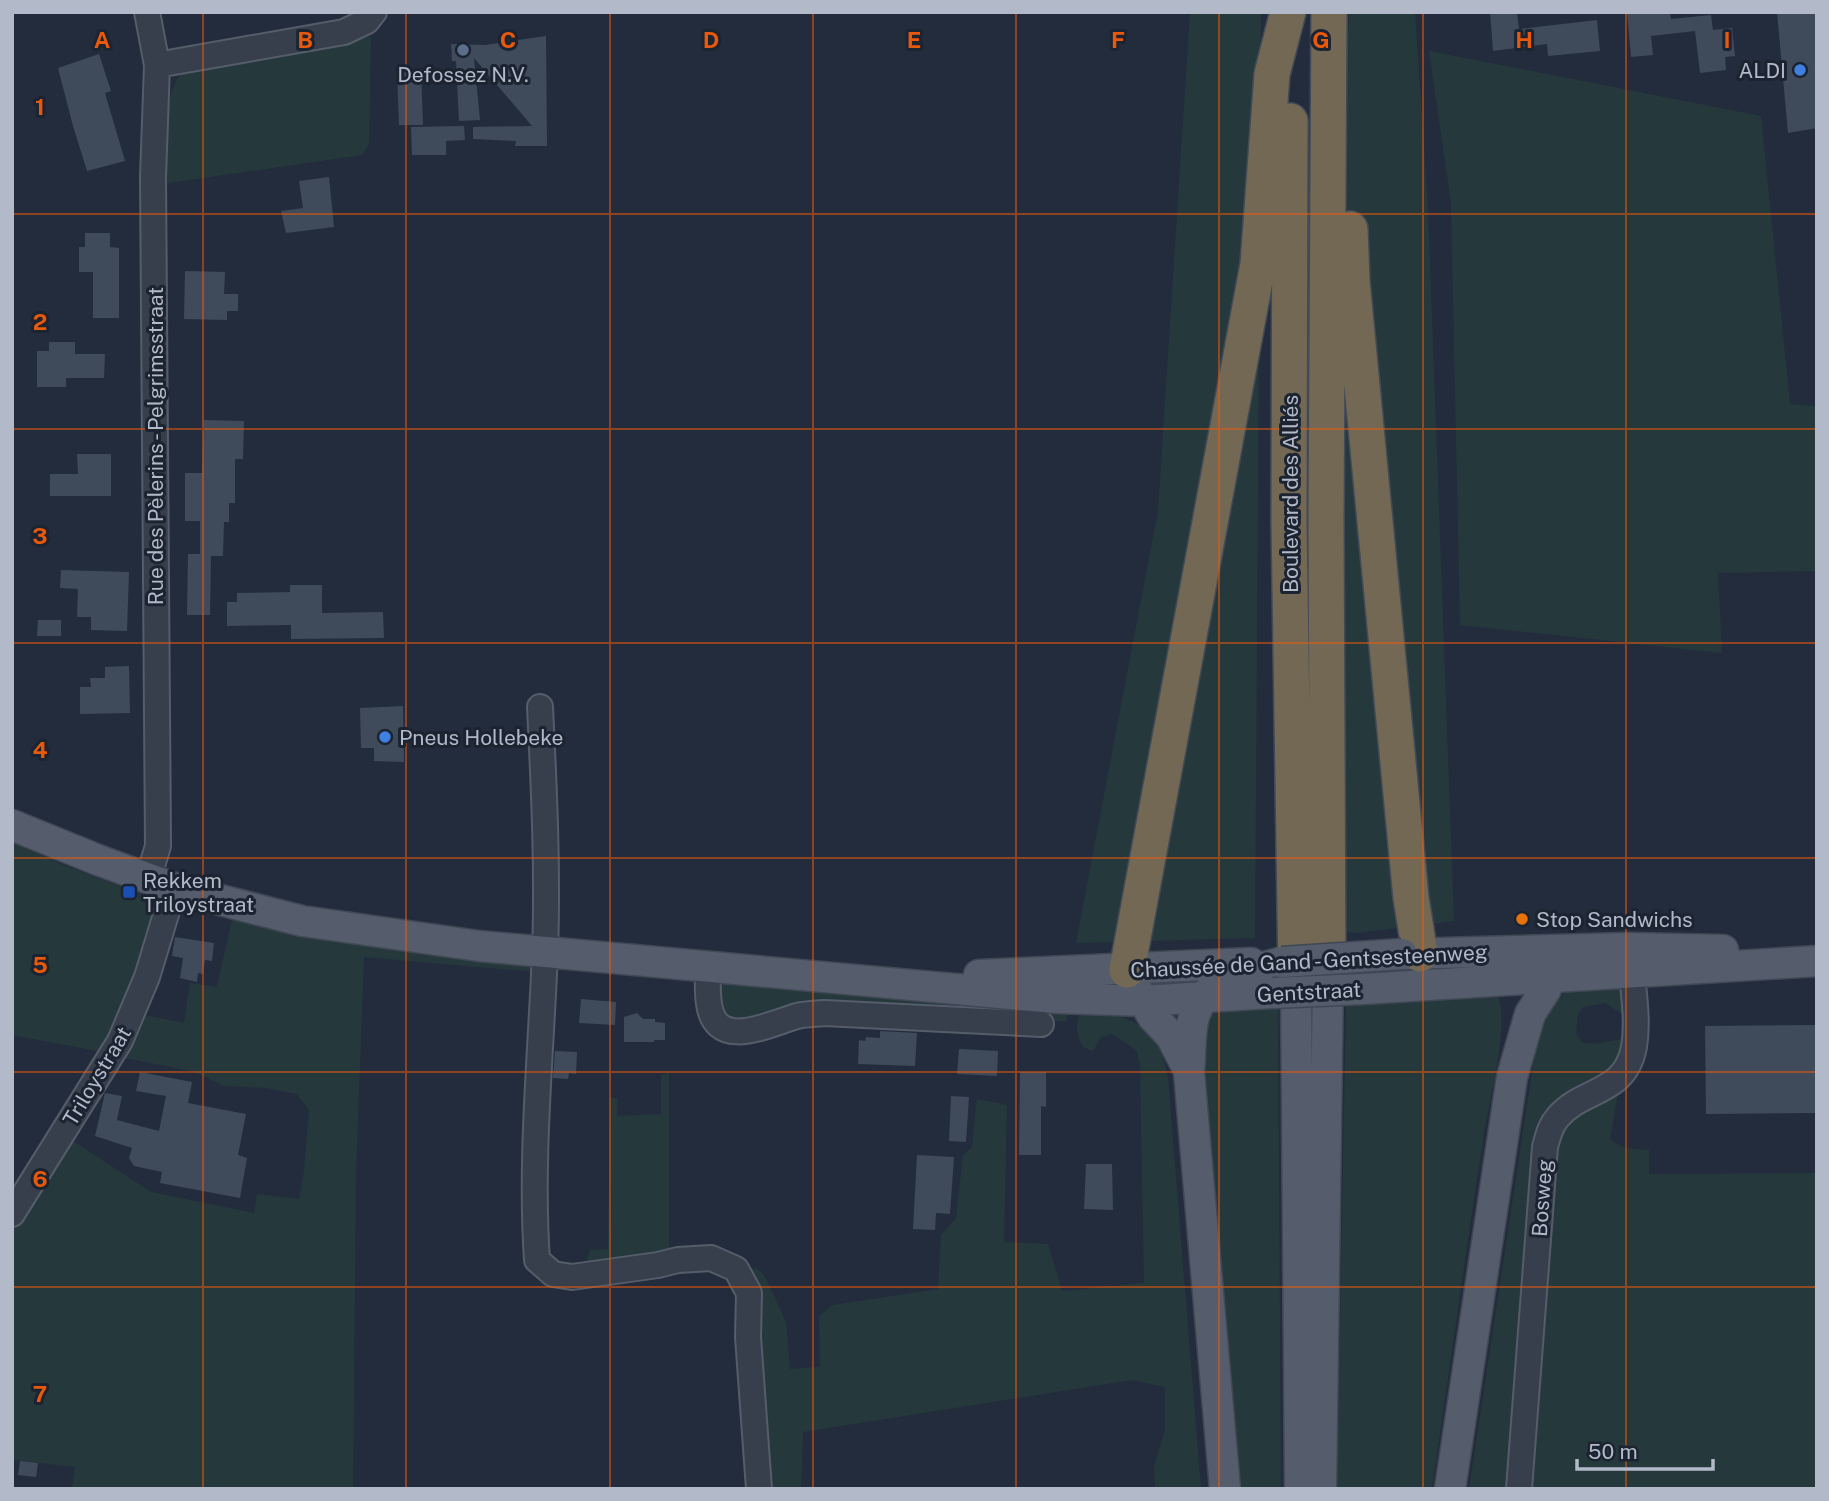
<svg xmlns="http://www.w3.org/2000/svg" width="1829" height="1501" font-family="'Public Sans',sans-serif">
  <rect width="100%" height="100%" fill="#232c3c"/>
  <path fill="#25393d" d="M1190 12H1261L1255 938 1076 943 1158 511Z
    M1349 12H1415L1428 208 1454 921 1357 933 1329 930 1326 519Z
    M371 36 369 144 362 155 162 184C163 161 164 90 181 74 184 71 191 69 195 66Z
    M1429 51 1761 116 1790 404 1817 406V571L1718 573 1722 653 1460 625 1451 203Z
    M12 842 63 865 140 894C153 907 153 918 151 936L103 1052 12 1035Z
    M232 919 328 941 537 966V972L364 957 356 1173 353 1489H72L75 1467 12 1460V1229L67 1137 151 1192 254 1213 257 1194 299 1199 304 1171 309 1110 297 1094 265 1088 223 1086 196 1072 120 1057 139 1014 184 1023 190 983 217 987Z
    M720 982 908 1000 1067 1010V1021L745 1026 720 1020Z
    M1618 988 1624 996V1015L1605 1003 1583 1007 1578 1014 1576 1034 1583 1043 1595 1044 1627 1038 1623 1060 1550 1115 1511 1489H1469L1538 1033 1547 1012 1567 991Z
    M1485 993 1499 998C1508 1035 1489 1100 1483 1140 1465 1256 1449 1373 1432 1489H1337L1346 1002Z
    M1278 1005 1281 1489H1236L1199 1065 1203 1017 1218 1007Z
    M1100 1011C1120 1015 1148 1025 1159 1045 1164 1055 1165 1067 1168 1078L1201 1489H1155L1154 1467 1165 1430V1387L1132 1380 803 1432 801 1489H765L744 1272 756 1268 764 1275 786 1322 790 1369 820 1367 819 1316 833 1305 938 1289 941 1235 956 1218 963 1155 972 1147 977 1099 1007 1105 1004 1242 1048 1244 1062 1291 1144 1283 1140 1065 1137 1051 1112 1034 1101 1037 1093 1051 1083 1047C1077 1034 1074 1026 1081 1013Z
    M669 1073V1255L588 1268 587 1259 590 1250 608 1249 610 1097 618 1099 617 1116 661 1114V1075Z
    M1618 1092 1610 1140 1625 1148 1649 1150V1174L1817 1173V1489H1527L1555 1143C1572 1112 1588 1108 1618 1092Z"/>
  <path fill="#3f4a5b" d="M1490 12H1517L1519 29 1597 20 1600 51 1548 56 1547 44 1493 51Z
    M1627 12H1670L1671 19 1711 15 1713 30 1732 28 1735 56 1725 57 1726 70 1700 73 1695 31 1651 36 1653 55 1631 57Z
    M1777 12H1817V128L1788 133Z
    M546 36 547 146H515L516 141 473 139V127L532 126 474 58 480 120 459 121 456 61H452L451 44 485 45Z
    M99 54 111 91 105 93 125 161 87 171 73 126 58 68Z
    M421 70 423 125H399L397 71Z
    M464 126 465 140 446 141V155H412L411 127Z
    M329 177 334 227 286 233 281 211 303 208 299 181Z
    M85 233H110V247L119 248V318H93V272H79V247H85Z
    M185 271 225 272 224 294H238V311H227V320L184 319Z
    M49 342H75V354H105L104 378H66V387H37V351H49Z
    M204 420 244 421 243 459H235V503H229V522H224L223 556H211L210 615H187L188 554H200V521H185V473H202Z
    M77 454H111V496H50V474H78Z
    M61 570 129 572 127 631 91 630V617H77L78 589 60 588Z
    M290 585H322V613L383 612 384 638 291 639V625L227 626V602H237V593L290 592Z
    M38 620H61V636H37Z
    M129 666 130 713 80 714V687H91L90 678H105V667Z
    M403 706 404 762 374 761V748H361L360 708Z
    M175 937 214 943 212 961 205 960 203 974 198 973 197 982 180 978 183 958 172 956Z
    M581 999 616 1002 615 1025 579 1023Z
    M637 1013 643 1019H655V1022L665 1023V1040H654V1042H624V1017Z
    M1817 1025V1113L1706 1114 1705 1026Z
    M880 1031 917 1033 915 1066 858 1064 859 1040 865 1041 866 1037 880 1038Z
    M959 1049 998 1051 997 1076 957 1074Z
    M555 1051 577 1052 576 1074 569 1073 568 1079 553 1078Z
    M140 1072 192 1082 188 1103 246 1114 238 1155 247 1158 240 1198 160 1183 162 1172 134 1166 129 1158 132 1148 95 1136 105 1093 122 1096 117 1120 159 1131 166 1096 136 1091Z
    M1020 1072H1046V1107L1041 1106V1155H1019Z
    M951 1096 969 1097 966 1142 949 1141Z
    M917 1155 954 1157 950 1214 936 1213 935 1230 913 1229Z
    M1086 1164H1112L1113 1210 1084 1209Z
    M20 1461 38 1463 36 1477 18 1475Z"/>
  <g fill="none" stroke-linecap="round" stroke-linejoin="round">
    <defs>
      <path id="minor" d="M147 12 157 65 153 177 158 846 148 879
        M157 65 344 32 367 21 374 12
        M540 707C544 788 548 870 545 952 541 1053 530 1160 537 1260L553 1274 572 1277 658 1265 678 1260 711 1258 736 1269 749 1293 748 1337 759 1489
        M708 966C708 978 707 992 709 1004 716 1052 769 1024 797 1016 805 1014 815 1014 824 1013L1041 1024
        M12 1214 120 1041 147 977 174 888
        M1519 1489 1545 1147C1548 1136 1550 1126 1558 1117 1584 1087 1625 1095 1634 1047 1639 1017 1632 984 1630 954"/>
      <path id="major" d="M12 825 98 860 174 888 302 921 479 946 1056 998 1142 1001 1273 993
        M1402 954 1629 948 1723 950
        M979 975 1251 963
        M1296 976 1300 1489
        M1135 987 1153 1017 1171 1036 1189 1071
        M1363 989 1817 961
        M1225 1489 1189 1072C1191 1054 1189 1034 1194 1017 1204 978 1249 972 1282 962
        M1321 1489 1328 975
        M1450 1489 1512 1077 1530 1014 1546 989 1545 979"/>
      <path id="highway" d="M1290 121 1289 522 1296 976
        M1350 229 1352 281 1411 898 1420 954
        M1127 970 1258 264 1272 74 1288 12
        M1328 975 1326 519 1329 12"/>
    </defs>
    <use href="#minor" stroke="#555c6a" stroke-width="28"/>
    <use href="#major" stroke="#404755" stroke-width="33"/>
    <use href="#highway" stroke="#424957" stroke-width="38"/>
    <use href="#minor" stroke="#373e4c" stroke-width="24"/>
    <use href="#major" stroke="#555d6c" stroke-width="30"/>
    <use href="#highway" stroke="#726854" stroke-width="35"/>
    <defs>
      <path id="major-bridge" d="M1282 962 1402 954
        M1273 993 1363 989"/>
    </defs>
    <use href="#major-bridge" stroke="#404755" stroke-width="33" stroke-linecap="butt"/>
    <use href="#major-bridge" stroke="#555d6c" stroke-width="30"/>
  </g>
  <path fill="none" stroke="#e8590c" stroke-width="2" stroke-opacity="0.55" d="M203 12V1489M406 12V1489M610 12V1489M813 12V1489M1016 12V1489M1219 12V1489M1423 12V1489M1626 12V1489M12 214H1817M12 429H1817M12 643H1817M12 858H1817M12 1072H1817M12 1287H1817"/>
  <circle fill="#5c6f8a" stroke="#1c2331" stroke-width="2.5" cx="463" cy="50" r="7"/>
  <g fill="#3f7fe0" stroke="#1c2331" stroke-width="2.5">
    <circle cx="1800" cy="70" r="7"/>
    <circle cx="385" cy="737" r="7"/>
  </g>
  <rect fill="#1a4fb4" stroke="#1c2331" stroke-width="2.5" x="122" y="885" width="14" height="14" rx="3.5"/>
  <circle fill="#e8710a" stroke="#1c2331" stroke-width="2.5" cx="1522" cy="919" r="7"/>
  <g text-anchor="middle" dominant-baseline="central" stroke-width="6" stroke-linejoin="round" paint-order="stroke">
    <g font-size="21" fill="#b2b9c8" stroke="#1c2331" text-anchor="start">
      <text x="1786" y="70" text-anchor="end">ALDI</text>
      <text x="463" y="74" text-anchor="middle">Defossez N.V.</text>
      <text x="399" y="737">Pneus Hollebeke</text>
      <text x="143" y="880">Rekkem<tspan x="143" dy="24">Triloystraat</tspan></text>
      <text x="1536" y="919">Stop Sandwichs</text>
    </g>
    <g font-size="21" fill="#b2b9c8" stroke="#1c2331">
      <text transform="translate(155 446) rotate(-90)">Rue des Pèlerins - Pelgrimsstraat</text>
      <text transform="translate(1290 494) rotate(-90)">Boulevard des Alliés</text>
      <text transform="translate(1309 961) rotate(-3)">Chaussée de Gand - Gentsesteenweg</text>
      <text transform="translate(1309 992) rotate(-3)">Gentstraat</text>
      <text transform="translate(97 1076) rotate(-59)">Triloystraat</text>
      <text transform="translate(1542 1198) rotate(-86)">Bosweg</text>
    </g>
  </g>
  <g font-size="23" text-anchor="middle" font-weight="bold" fill="#e8590c" stroke="#1c2331" stroke-width="6" stroke-linejoin="round" paint-order="stroke">
    <text x="102" y="48">A</text>
    <text x="305" y="48">B</text>
    <text x="508" y="48">C</text>
    <text x="711" y="48">D</text>
    <text x="914" y="48">E</text>
    <text x="1118" y="48">F</text>
    <text x="1321" y="48">G</text>
    <text x="1524" y="48">H</text>
    <text x="1727" y="48">I</text>
    <text x="40" y="115">1</text>
    <text x="40" y="330">2</text>
    <text x="40" y="544">3</text>
    <text x="40" y="758">4</text>
    <text x="40" y="973">5</text>
    <text x="40" y="1187">6</text>
    <text x="40" y="1402">7</text>
  </g>
  <rect width="1829" height="1501" fill="none" stroke="#b2b9c8" stroke-width="28"/>
  <path d="M1577 1459v10h136v-10" fill="none" stroke="#b2b9c8" stroke-width="3.5"/>
  <text x="1588" y="1459" font-size="21" fill="#b2b9c8" stroke="#1c2331" stroke-width="5" paint-order="stroke">50 m</text>
</svg>
